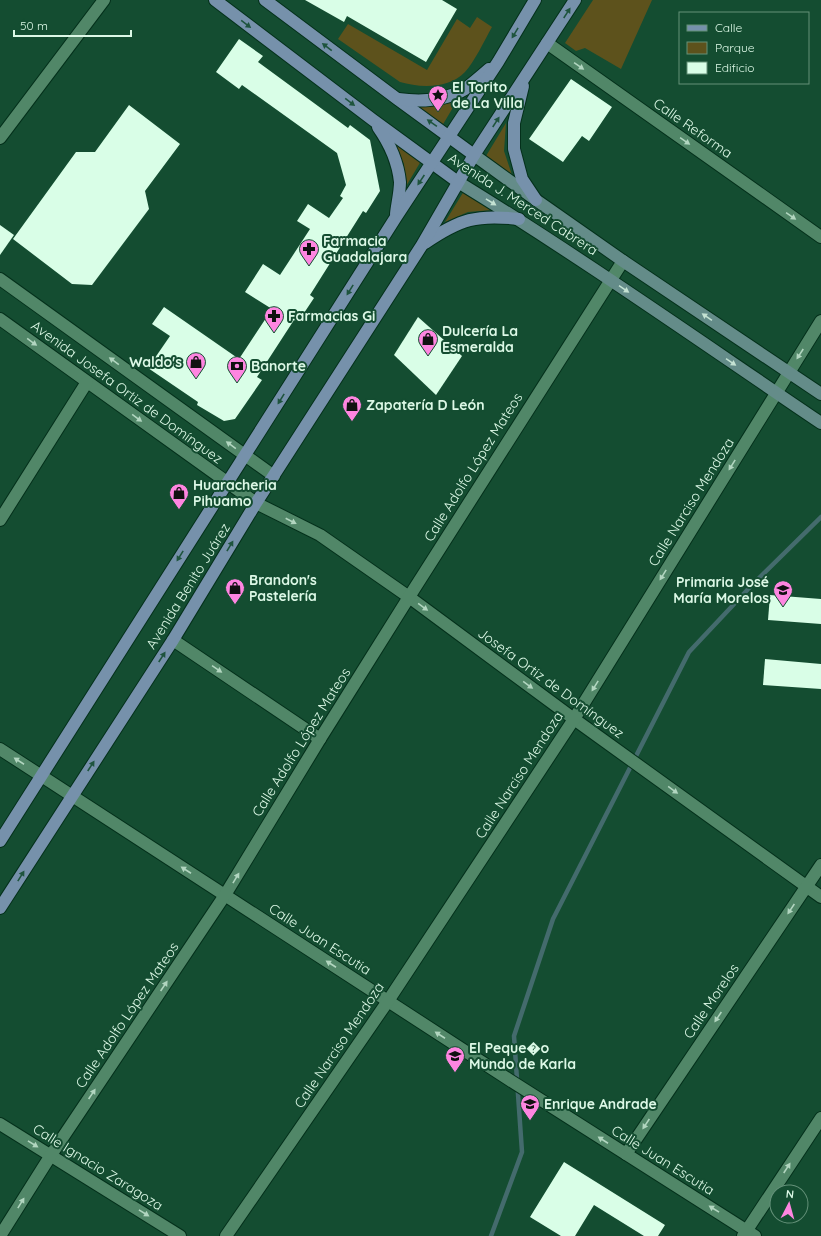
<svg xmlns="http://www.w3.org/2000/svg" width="821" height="1236" font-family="Quicksand,sans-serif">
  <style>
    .green { fill: #5d521c }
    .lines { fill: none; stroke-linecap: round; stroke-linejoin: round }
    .stream { stroke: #446b6d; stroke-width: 4.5 }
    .building { fill: #d9fee7 }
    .minor-casing { stroke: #04301b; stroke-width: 14 }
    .tertiary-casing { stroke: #04301b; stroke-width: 14 }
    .secondary-casing { stroke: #04301b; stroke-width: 14 }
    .primary-casing { stroke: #04301b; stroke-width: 14 }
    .minor { stroke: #518768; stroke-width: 12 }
    .tertiary { stroke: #518768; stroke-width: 12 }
    .secondary { stroke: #648c89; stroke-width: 12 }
    .primary { stroke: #7691ab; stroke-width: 12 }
    .oneway { fill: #1e543d }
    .oneway2 { fill: #b2d6c0 }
    .oneway3 { fill: #c4e2d3 }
    .labels { text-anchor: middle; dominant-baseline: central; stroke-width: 4; stroke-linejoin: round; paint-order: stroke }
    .poi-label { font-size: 14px; font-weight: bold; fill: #dcf8e6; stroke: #144d31; text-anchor: start }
    .street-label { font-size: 14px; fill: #dcf8e6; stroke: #144d31 }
  </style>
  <rect width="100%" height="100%" fill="#144d31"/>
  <g class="green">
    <polygon points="593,0 652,0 621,69 585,48 576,51 565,43"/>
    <path d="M477 17 492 27C484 41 475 61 465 72 449 89 420 88 400 82L338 39 348 24 427 70 457 19 470 28Z"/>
    <polygon points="458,99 442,126 415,106 437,105"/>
    <polygon points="506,123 504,151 512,175 486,156"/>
    <polygon points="392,141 421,161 402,193 404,164"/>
    <polygon points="464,191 493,210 468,212 445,222"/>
  </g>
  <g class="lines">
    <polyline class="stream" points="491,1236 522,1152 514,1036 553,919 689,652 751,586 821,517"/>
  </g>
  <g class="building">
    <polygon points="305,0 442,0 457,9 426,62 347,16 344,22"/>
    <polygon points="239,39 263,56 258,62 348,128 350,125 370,140 380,191 366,213 363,211 310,295 314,298 298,322 294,320 257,377 262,380 235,419 224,421 197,405 198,402 148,368 170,336 152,324 164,307 239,359 272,309 245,292 263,264 280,275 310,229 297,221 308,204 329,218 343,198 340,196 346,185 337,153 242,85 239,89 216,72"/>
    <polygon points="571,79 612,107 589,141 582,136 563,162 529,139"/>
    <polygon points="129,105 180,144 145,191 149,209 92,285 72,284 13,239 76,152 95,152"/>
    <polygon points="0,225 14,235 0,255"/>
    <polygon points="418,317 462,356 436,395 394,355"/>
    <polygon points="770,595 821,599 821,624 768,620"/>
    <polygon points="765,659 821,664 821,689 763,685"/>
    <polygon points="564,1162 665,1225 658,1236 644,1236 594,1205 575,1236 561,1236 530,1217"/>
  </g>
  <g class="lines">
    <defs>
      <g id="minor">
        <polyline points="547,43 821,237"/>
        <polyline points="0,138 104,0"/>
        <polyline points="0,279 274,476"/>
        <polyline points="0,319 256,503 320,535 409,597 574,719 821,897"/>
        <polyline points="0,520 87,382"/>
        <polyline points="173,640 320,739"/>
        <polyline points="0,749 508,1079 755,1236"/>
        <polyline points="0,1124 180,1236"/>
        <polyline points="626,1154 821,865"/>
        <polyline points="0,1236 51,1155 225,895 320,739 409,597 623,261"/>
        <polyline points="226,1236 388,1001 574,719 821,321"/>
      </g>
      <polyline id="tertiary" points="743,1236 821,1118"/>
      <g id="secondary">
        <polyline points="474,155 536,200 623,261 821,394"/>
        <path d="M458 182C582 258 701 342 821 423"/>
      </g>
      <g id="primary">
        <polyline points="215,0 373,120 458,182"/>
        <polyline points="265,0 396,98 474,155"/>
        <polyline points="523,86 514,123 514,149 522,179 536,200"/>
        <path d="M398 99C420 102 445 101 465 89 473 83 481 76 489 69"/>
        <path d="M378 127C390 144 398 162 400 182 400 192 397 204 396 214"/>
        <path d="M425 243C460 219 477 214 519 219"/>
        <polyline points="0,841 396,217 498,62 535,0"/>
        <polyline points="0,908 173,640 256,503 422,245 474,155 575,0"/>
      </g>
    </defs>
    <use href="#minor" class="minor-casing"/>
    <use href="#tertiary" class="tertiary-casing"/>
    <use href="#secondary" class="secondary-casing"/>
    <use href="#primary" class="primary-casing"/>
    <use href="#minor" class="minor"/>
    <use href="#tertiary" class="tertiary"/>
    <use href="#secondary" class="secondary"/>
    <use href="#primary" class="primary"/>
  </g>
  <defs><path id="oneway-solid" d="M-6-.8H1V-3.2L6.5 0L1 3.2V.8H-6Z"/></defs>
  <g class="oneway">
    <use href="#oneway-solid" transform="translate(567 13) rotate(-57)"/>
    <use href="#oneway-solid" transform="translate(246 24) rotate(37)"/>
    <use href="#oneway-solid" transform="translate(515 33) rotate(121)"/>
    <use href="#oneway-solid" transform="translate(327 47) rotate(-143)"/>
    <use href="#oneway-solid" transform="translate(350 102) rotate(37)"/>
    <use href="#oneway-solid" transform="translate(496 122) rotate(-57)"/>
    <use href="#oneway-solid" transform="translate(432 123) rotate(-145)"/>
    <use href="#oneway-solid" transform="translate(421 180) rotate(124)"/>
    <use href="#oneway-solid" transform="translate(350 290) rotate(122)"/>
    <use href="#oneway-solid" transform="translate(281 399) rotate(122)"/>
    <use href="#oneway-solid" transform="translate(230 546) rotate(-59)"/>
    <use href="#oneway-solid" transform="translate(180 556) rotate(122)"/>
    <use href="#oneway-solid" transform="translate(162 657) rotate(-57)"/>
    <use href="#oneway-solid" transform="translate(91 766) rotate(-57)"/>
    <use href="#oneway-solid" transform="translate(21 876) rotate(-58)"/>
  </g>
  <g class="oneway2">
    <use href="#oneway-solid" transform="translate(579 66) rotate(35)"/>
    <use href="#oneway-solid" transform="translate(685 141) rotate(35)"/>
    <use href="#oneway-solid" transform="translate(791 216) rotate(35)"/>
    <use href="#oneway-solid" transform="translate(32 342) rotate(36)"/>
    <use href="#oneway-solid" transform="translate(800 354) rotate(123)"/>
    <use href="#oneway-solid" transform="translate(114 361) rotate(-144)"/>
    <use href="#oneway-solid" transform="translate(137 418) rotate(36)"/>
    <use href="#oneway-solid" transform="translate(231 445) rotate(-144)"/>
    <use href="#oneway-solid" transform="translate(732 465) rotate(122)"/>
    <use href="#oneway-solid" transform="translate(291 521) rotate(27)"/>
    <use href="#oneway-solid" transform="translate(663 575) rotate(122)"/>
    <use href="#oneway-solid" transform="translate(423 607) rotate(36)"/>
    <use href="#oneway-solid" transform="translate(217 669) rotate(34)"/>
    <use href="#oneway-solid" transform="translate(528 685) rotate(36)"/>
    <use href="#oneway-solid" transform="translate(595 686) rotate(122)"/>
    <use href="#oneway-solid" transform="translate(19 761) rotate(-147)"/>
    <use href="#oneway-solid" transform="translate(673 790) rotate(36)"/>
    <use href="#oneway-solid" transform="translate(186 870) rotate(-147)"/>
    <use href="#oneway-solid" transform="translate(236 878) rotate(-59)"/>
    <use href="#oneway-solid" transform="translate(791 909) rotate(124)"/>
    <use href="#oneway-solid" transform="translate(331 964) rotate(-147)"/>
    <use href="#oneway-solid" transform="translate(164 986) rotate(-56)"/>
    <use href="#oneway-solid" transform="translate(718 1017) rotate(124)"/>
    <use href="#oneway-solid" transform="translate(440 1035) rotate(-147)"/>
    <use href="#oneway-solid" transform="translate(92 1094) rotate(-56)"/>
    <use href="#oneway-solid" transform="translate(646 1124) rotate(124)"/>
    <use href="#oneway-solid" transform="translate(603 1140) rotate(-147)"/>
    <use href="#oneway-solid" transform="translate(33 1144) rotate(32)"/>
    <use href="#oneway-solid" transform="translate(787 1168) rotate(-57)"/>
    <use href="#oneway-solid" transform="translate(21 1203) rotate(-58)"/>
    <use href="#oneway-solid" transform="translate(714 1209) rotate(-148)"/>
    <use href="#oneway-solid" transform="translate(144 1213) rotate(32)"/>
  </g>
  <g class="oneway3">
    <use href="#oneway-solid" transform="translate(491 202) rotate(32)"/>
    <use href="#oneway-solid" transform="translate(624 289) rotate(34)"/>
    <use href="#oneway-solid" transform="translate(707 317) rotate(-146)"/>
    <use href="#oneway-solid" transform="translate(731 362) rotate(34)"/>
  </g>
  <defs>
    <symbol id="sight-pin" viewBox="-11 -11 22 30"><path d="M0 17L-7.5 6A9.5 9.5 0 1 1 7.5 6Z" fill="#fe85e0" stroke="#144d31"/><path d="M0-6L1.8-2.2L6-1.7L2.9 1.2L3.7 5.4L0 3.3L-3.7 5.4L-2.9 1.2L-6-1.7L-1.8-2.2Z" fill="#111"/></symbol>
    <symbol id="pharmacy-pin" viewBox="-11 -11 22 30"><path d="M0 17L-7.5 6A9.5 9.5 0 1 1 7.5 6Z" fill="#fe85e0" stroke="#144d31"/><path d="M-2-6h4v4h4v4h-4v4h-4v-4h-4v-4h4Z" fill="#111"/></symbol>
    <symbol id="shop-pin" viewBox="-11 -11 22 30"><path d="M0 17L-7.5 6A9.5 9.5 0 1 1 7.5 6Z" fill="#fe85e0" stroke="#144d31"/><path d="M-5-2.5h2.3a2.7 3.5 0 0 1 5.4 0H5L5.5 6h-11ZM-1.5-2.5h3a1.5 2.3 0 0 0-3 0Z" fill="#111"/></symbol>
    <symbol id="bank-pin" viewBox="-11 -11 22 30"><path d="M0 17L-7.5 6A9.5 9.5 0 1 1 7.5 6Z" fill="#fe85e0" stroke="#144d31"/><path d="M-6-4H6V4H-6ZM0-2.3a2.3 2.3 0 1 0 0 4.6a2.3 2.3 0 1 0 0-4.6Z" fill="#111"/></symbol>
    <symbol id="school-pin" viewBox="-11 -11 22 30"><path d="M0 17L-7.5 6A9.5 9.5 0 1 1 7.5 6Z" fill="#fe85e0" stroke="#144d31"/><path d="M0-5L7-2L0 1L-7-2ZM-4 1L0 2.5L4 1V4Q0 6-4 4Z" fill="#111"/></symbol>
  </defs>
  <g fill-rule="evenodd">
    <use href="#sight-pin" x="427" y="84" width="22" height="30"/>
    <use href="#pharmacy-pin" x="298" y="238" width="22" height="30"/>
    <use href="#pharmacy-pin" x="263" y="305" width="22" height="30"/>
    <use href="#shop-pin" x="417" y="328" width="22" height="30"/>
    <use href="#shop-pin" x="185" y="351" width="22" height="30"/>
    <use href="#bank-pin" x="226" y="355" width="22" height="30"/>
    <use href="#shop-pin" x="341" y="394" width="22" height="30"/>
    <use href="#shop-pin" x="168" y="482" width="22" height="30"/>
    <use href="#shop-pin" x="224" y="577" width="22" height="30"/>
    <use href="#school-pin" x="772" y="579" width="22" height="30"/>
    <use href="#school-pin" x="444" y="1045" width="22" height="30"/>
    <use href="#school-pin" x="519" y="1093" width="22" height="30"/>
  </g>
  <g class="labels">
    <g class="poi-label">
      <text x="452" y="87">El Torito<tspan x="452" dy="16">de La Villa</tspan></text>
      <text x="323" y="241">Farmacia<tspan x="323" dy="16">Guadalajara</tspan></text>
      <text x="288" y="316">Farmacias Gi</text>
      <text x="442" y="331">Dulcería La<tspan x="442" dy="16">Esmeralda</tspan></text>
      <text x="182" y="362" text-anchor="end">Waldo's</text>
      <text x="251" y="366">Banorte</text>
      <text x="366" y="405">Zapatería D León</text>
      <text x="193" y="485">Huaracheria<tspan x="193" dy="16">Pihuamo</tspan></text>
      <text x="249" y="580">Brandon's<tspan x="249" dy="16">Pastelería</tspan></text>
      <text x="769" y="582" text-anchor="end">Primaria José<tspan x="769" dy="16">María Morelos</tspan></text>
      <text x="469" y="1048">El Peque�o<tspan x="469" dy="16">Mundo de Karla</tspan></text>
      <text x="544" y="1104">Enrique Andrade</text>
    </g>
    <g class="street-label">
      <text transform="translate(693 128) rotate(35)">Calle Reforma</text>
      <text transform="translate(523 204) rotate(33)">Avenida J. Merced Cabrera</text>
      <text transform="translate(127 392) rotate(36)">Avenida Josefa Ortiz de Domínguez</text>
      <text transform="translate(473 467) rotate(-58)">Calle Adolfo López Mateos</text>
      <text transform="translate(691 502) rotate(-58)">Calle Narciso Mendoza</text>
      <text transform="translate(188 586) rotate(-58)">Avenida Benito Juárez</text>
      <text transform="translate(551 683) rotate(36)">Josefa Ortiz de Domínguez</text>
      <text transform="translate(301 742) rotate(-58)">Calle Adolfo López Mateos</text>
      <text transform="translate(519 775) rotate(-57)">Calle Narciso Mendoza</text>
      <text transform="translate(320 939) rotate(33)">Calle Juan Escutia</text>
      <text transform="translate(711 1001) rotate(-56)">Calle Morelos</text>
      <text transform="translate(127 1015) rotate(-56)">Calle Adolfo López Mateos</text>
      <text transform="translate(339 1045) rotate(-56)">Calle Narciso Mendoza</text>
      <text transform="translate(663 1160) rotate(32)">Calle Juan Escutia</text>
      <text transform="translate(98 1167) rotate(32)">Calle Ignacio Zaragoza</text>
    </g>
  </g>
  <rect x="679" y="12" width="130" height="72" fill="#144d31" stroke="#649179"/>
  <rect x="687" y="25" width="20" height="6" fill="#7691ab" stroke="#649179"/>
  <text x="715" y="32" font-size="12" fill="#dcf8e6">Calle</text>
  <rect x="687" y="42" width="20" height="12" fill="#5d521c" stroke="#649179"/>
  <text x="715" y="52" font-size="12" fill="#dcf8e6">Parque</text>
  <rect x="687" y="62" width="20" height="12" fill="#d9fee7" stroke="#649179"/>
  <text x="715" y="72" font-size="12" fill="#dcf8e6">Edificio</text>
  <g transform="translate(789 1204) rotate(6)"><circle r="19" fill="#144d31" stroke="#649179"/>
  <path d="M0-3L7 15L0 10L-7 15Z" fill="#fe85e0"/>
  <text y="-6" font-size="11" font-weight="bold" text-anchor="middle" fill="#dcf8e6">N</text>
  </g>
  <path d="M14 30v6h117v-6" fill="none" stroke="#dcf8e6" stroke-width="2"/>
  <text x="20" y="30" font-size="12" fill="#dcf8e6" stroke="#144d31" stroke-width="3" paint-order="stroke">50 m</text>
</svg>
